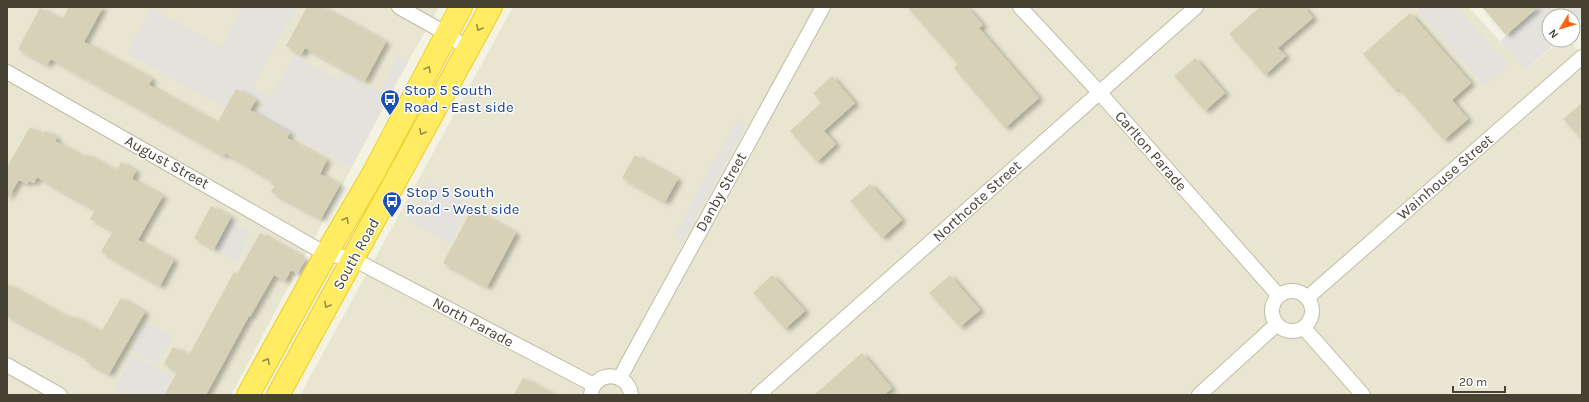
<svg xmlns="http://www.w3.org/2000/svg" width="1589" height="402" font-family="Karla,sans-serif">
  <style>
    .residential { fill: #e8e6d0 }
    .parking { fill: #e3e2dc }
    .building { fill: #d6d1b7; filter: url(#shadow) }
    .lines { fill: none; stroke-linecap: round; stroke-linejoin: round }
    .street-casing { stroke: #c0bca5; stroke-width: 16 }
    .highway-casing { stroke: #eece23; stroke-width: 24 }
    .street { stroke: #fff; stroke-width: 14 }
    .highway { stroke: #ffec62; stroke-width: 22 }
    .oneway { stroke: #998e48 }
    .labels { text-anchor: middle; dominant-baseline: central; stroke-width: 3; stroke-linejoin: round; paint-order: stroke }
    .transit-label { font-size: 15px; fill: #164399; stroke: #fff; text-anchor: start }
    .street-label { font-size: 15px; fill: #464233; stroke: #fff }
  </style>
  <defs>
    <filter id="shadow"><feDropShadow dx="4.5" dy="2.5" stdDeviation="2" flood-color="#0004"/></filter>
  </defs>
  <rect width="100%" height="100%" fill="#f4f2e3"/>
  <g class="residential">
    <polygon points="7,7 439,7 409,60 231,395 7,395"/>
    <polygon points="513,7 1469,7 1526,70 1561,40 1569,40 1582,55 1582,395 300,395"/>
  </g>
  <g class="parking">
    <polygon points="243,7 297,7 253,86 271,96 294,55 339,81 345,73 379,92 399,55 409,60 350,167 257,115 264,103 237,88 225,108 127,53 152,8 221,47"/>
    <polygon points="1421,7 1457,7 1508,65 1484,86 1418,10"/>
    <polygon points="1538,7 1582,7 1582,19 1573,27 1573,16 1549,16 1549,40 1559,40 1526,70 1500,41"/>
    <polygon points="739,116 745,128 681,245 677,230"/>
    <polygon points="428,183 470,205 450,243 408,220"/>
    <polygon points="229,221 251,233 236,262 214,249"/>
    <polygon points="145,322 173,336 157,364 130,349"/>
    <polygon points="131,355 173,377 164,395 120,395 113,391"/>
  </g>
  <g class="building">
    <polygon points="69,7 103,7 84,42 152,79 149,85 217,123 236,89 256,100 250,110 290,133 287,138 327,160 320,174 340,185 321,219 271,192 274,186 271,184 273,181 225,153 224,156 148,113 51,59 47,65 18,49 40,8 62,20"/>
    <polygon points="307,7 322,7 386,42 365,81 305,48 301,55 286,46"/>
    <polygon points="907,7 967,7 983,25 979,28 1039,98 1005,128 954,68 958,64"/>
    <polygon points="1260,7 1304,7 1313,18 1278,48 1286,56 1265,75 1229,34"/>
    <polygon points="1482,7 1538,7 1506,35"/>
    <polygon points="1410,13 1471,83 1452,100 1468,119 1444,140 1398,88 1395,90 1363,54"/>
    <polygon points="1195,58 1225,93 1205,111 1174,76"/>
    <polygon points="832,76 855,103 824,131 836,144 817,162 790,131 821,103 813,93"/>
    <polygon points="1582,103 1582,140 1563,119"/>
    <polygon points="30,127 42,135 45,131 57,137 55,141 83,157 85,154 117,171 121,162 136,171 132,179 163,196 138,240 174,260 160,286 101,252 113,231 90,219 95,210 37,177 34,183 29,181 27,184 19,180 7,199 7,167"/>
    <polygon points="635,155 678,179 665,202 622,178"/>
    <polygon points="870,184 902,220 882,238 850,201"/>
    <polygon points="211,206 231,217 214,249 194,238"/>
    <polygon points="472,209 516,233 487,287 443,263"/>
    <polygon points="260,233 306,259 297,274 291,270 285,281 274,275 250,317 249,316 206,395 164,395 177,372 164,364 173,347 189,355 234,272 237,274"/>
    <polygon points="772,275 805,311 785,329 753,293"/>
    <polygon points="950,275 980,310 960,327 929,293"/>
    <polygon points="7,284 70,319 72,316 101,332 121,298 145,312 109,374 85,361 87,358 7,316"/>
    <polygon points="862,353 892,388 884,395 814,395"/>
    <polygon points="523,378 554,395 514,395"/>
  </g>
  <g class="lines">
    <defs>
      <g id="street">
        <polyline points="399,7 447,34 468,49"/>
        <polyline points="1020,7 1099,92 1279,296"/>
        <polyline points="7,72 326,254 353,259 594,385"/>
        <circle cx="1292" cy="311" r="20"/>
        <polyline points="1307,298 1582,57"/>
        <polyline points="1304,328 1363,395"/>
        <polyline points="7,365 60,395"/>
        <polyline points="620,378 630,359 823,7"/>
        <path d="M591 395C593 370 628 370 631 395"/>
        <polyline points="758,395 1196,7"/>
        <polyline points="1199,395 1277,324"/>
      </g>
      <g id="highway">
        <polyline points="248,395 326,254 373,174 461,7"/>
        <polyline points="278,395 491,7"/>
      </g>
    </defs>
    <use href="#street" class="street-casing"/>
    <use href="#highway" class="highway-casing"/>
    <use href="#street" class="street"/>
    <use href="#highway" class="highway"/>
  </g>
  <defs><path id="oneway-chevron" d="M-2-3.5L2.5 0L-2 3.5" fill="none" stroke-width="1.6" stroke-linecap="round" stroke-linejoin="round"/></defs>
  <g class="oneway">
    <use href="#oneway-chevron" transform="translate(479 28) rotate(119)"/>
    <use href="#oneway-chevron" transform="translate(428 69) rotate(-62)"/>
    <use href="#oneway-chevron" transform="translate(422 132) rotate(119)"/>
    <use href="#oneway-chevron" transform="translate(346 220) rotate(-60)"/>
    <use href="#oneway-chevron" transform="translate(327 305) rotate(119)"/>
    <use href="#oneway-chevron" transform="translate(267 361) rotate(-61)"/>
  </g>
  <defs>
    <symbol id="bus-pin" viewBox="-11 -11 22 30"><path d="M0 17L-7.5 6A9.5 9.5 0 1 1 7.5 6Z" fill="#1a4fb4" stroke="#fff"/><path d="M-5-6H5V4H4V6H2V4H-2V6H-4V4H-5ZM-3.5-4V0h7V-4ZM-3.5 1.2v1.5H-2V1.2ZM2 1.2v1.5H3.5V1.2Z" fill="#fff"/></symbol>
  </defs>
  <g fill-rule="evenodd">
    <use href="#bus-pin" x="379" y="88" width="22" height="30"/>
    <use href="#bus-pin" x="381" y="190" width="22" height="30"/>
  </g>
  <g class="labels">
    <g class="transit-label">
      <text x="404" y="90">Stop 5 South<tspan x="404" dy="17">Road - East side</tspan></text>
      <text x="406" y="192">Stop 5 South<tspan x="406" dy="17">Road - West side</tspan></text>
    </g>
    <g class="street-label">
      <text transform="translate(1151 151) rotate(49)">Carlton Parade</text>
      <text transform="translate(167 162) rotate(29)">August Street</text>
      <text transform="translate(1445 177) rotate(-41)">Wainhouse Street</text>
      <text transform="translate(721 192) rotate(-61)">Danby Street</text>
      <text transform="translate(977 201) rotate(-42)">Northcote Street</text>
      <text transform="translate(356 254) rotate(-61)">South Road</text>
      <text transform="translate(473 322) rotate(28)">North Parade</text>
    </g>
  </g>
  <rect width="1589" height="402" fill="none" stroke="#464233" stroke-width="16"/>
  <g transform="translate(1561 28) rotate(232)"><circle r="19" fill="#ffffff" stroke="#b5b3ad"/>
  <path d="M0-3L7 15L0 10L-7 15Z" fill="#ff650e"/>
  <text y="-6" font-size="11" font-weight="bold" text-anchor="middle" fill="#464233">N</text>
  </g>
  <path d="M1453 386v6h52v-6" fill="none" stroke="#464233" stroke-width="2"/>
  <text x="1459" y="386" font-size="12" fill="#464233" stroke="#ffffff" stroke-width="3" paint-order="stroke">20 m</text>
</svg>
